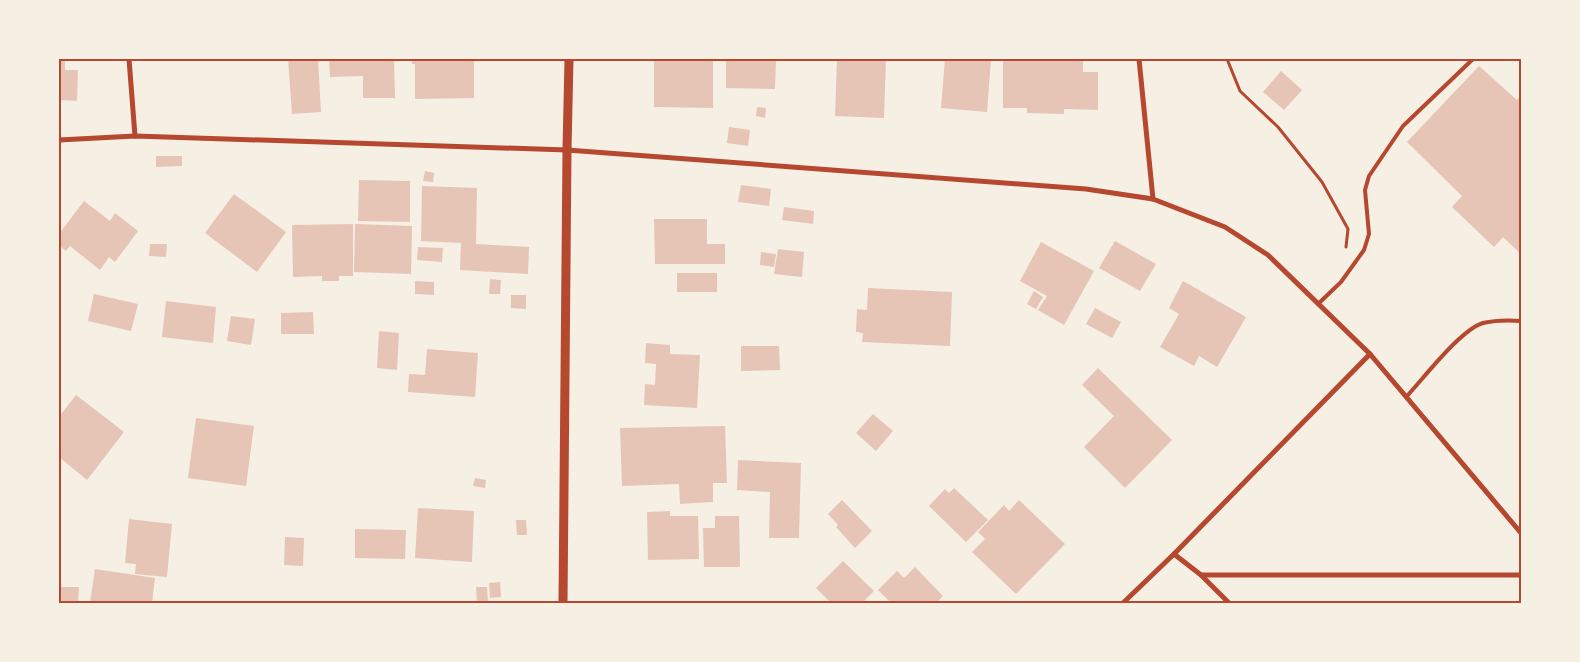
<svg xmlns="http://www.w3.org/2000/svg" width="1580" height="662" font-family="Manrope,sans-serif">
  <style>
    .building { fill: #e6c5b7 }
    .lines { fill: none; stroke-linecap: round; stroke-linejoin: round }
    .path { stroke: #b5482f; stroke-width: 3 }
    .service { stroke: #b5482f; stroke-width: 4 }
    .minor { stroke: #b5482f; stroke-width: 5 }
    .tertiary { stroke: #b5482f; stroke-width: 9 }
    .neatline { fill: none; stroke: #b5482f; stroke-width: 2 }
  </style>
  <rect width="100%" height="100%" fill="#f6efe4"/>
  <g class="building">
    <polygon points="59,59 65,59 65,70 78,70 77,101 59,100"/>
    <polygon points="288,59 318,59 321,112 292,114"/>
    <polygon points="329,59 394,59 395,98 363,98 363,76 330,77"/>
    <polygon points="412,59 474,59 474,98 415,99 415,64 412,64"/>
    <polygon points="654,59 713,59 713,108 654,107"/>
    <polygon points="726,59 776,59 775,89 726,88"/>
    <polygon points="837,59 886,59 884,118 835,116"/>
    <polygon points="945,59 991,59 987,112 941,108"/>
    <polygon points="1023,59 1083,59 1083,72 1098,72 1098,110 1064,109 1064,114 1027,113 1027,108 1003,108 1003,60 1023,61"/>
    <polygon points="1479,66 1517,100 1521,95 1521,254 1503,237 1494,247 1452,207 1462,196 1407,142"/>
    <polygon points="1281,71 1302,90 1284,110 1263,92"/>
    <polygon points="757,107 766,108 765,118 756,116"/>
    <polygon points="729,127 750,130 748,146 727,143"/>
    <polygon points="156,156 182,156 182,166 156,167"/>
    <polygon points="425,171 434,173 433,182 423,181"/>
    <polygon points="359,180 410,181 410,222 358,221"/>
    <polygon points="741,185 771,189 769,206 738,202"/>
    <polygon points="422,186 477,188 476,244 529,247 528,274 460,270 461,243 421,241"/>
    <polygon points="234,194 286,232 257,272 205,233"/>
    <polygon points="84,201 110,221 115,213 138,231 115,262 109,257 100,270 70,246 66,251 59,245 59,234"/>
    <polygon points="784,207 814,211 813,224 782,220"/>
    <polygon points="654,219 707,219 707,244 725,244 725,264 655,264"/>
    <polygon points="353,224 353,276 339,276 339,281 322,281 322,276 293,277 292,225"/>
    <polygon points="355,224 412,226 411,274 354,272"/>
    <polygon points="1115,241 1156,264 1140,291 1099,268"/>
    <polygon points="1041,242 1094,271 1064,325 1038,310 1047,296 1020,281"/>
    <polygon points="150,244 167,244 166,257 149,256"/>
    <polygon points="418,247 443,248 442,262 417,260"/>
    <polygon points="778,249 804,252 802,277 774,274"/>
    <polygon points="761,252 776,254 774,267 760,265"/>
    <rect x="677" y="273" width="40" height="19"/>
    <polygon points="490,279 501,280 500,294 489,294"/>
    <polygon points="415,281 434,282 434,295 415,294"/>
    <polygon points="1183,281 1246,317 1217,367 1199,356 1194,366 1160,347 1179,314 1169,308"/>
    <polygon points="868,288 952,292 950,346 862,342 863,333 856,332 857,309 867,310"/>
    <polygon points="1034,291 1043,297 1036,309 1027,304"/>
    <polygon points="94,294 138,304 131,331 88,321"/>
    <polygon points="511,295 526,295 526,309 511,308"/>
    <polygon points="166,301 216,307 213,343 162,337"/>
    <polygon points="1095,308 1121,322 1112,338 1086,324"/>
    <polygon points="313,312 314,334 281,334 281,313"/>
    <polygon points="231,316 255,319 251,345 227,341"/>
    <polygon points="379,331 399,333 397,370 377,368"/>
    <polygon points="646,343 670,345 670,354 700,355 697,408 644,405 645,384 655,385 656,364 645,363"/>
    <polygon points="741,346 779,346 780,370 741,371"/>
    <polygon points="427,349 478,353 475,397 408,392 409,374 425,375"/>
    <polygon points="1098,368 1172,440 1125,488 1084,447 1114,416 1082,385"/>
    <polygon points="76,395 124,432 87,480 59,457 59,417"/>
    <polygon points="873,414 893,431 876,451 856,433"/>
    <polygon points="196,418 254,426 246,486 188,478"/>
    <polygon points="725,426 727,483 713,483 713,502 680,504 679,484 622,486 620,428"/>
    <polygon points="738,460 801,463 799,538 769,538 770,492 737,490"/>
    <polygon points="475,478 486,480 485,488 473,486"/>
    <polygon points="954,488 988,520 966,542 929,506 945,489 949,493"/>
    <polygon points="842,500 872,531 855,548 836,527 838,525 828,514"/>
    <polygon points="1019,500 1065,544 1016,594 972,552 985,539 978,532 1004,505 1009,511"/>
    <polygon points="418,508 474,511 472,562 415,558"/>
    <polygon points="670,511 670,516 698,516 699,559 648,560 647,512"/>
    <polygon points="715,516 739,516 740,567 704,567 703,528 715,528"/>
    <polygon points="129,519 172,524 167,577 135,574 136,564 125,563"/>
    <polygon points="516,520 526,520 527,535 517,535"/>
    <polygon points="355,529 406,530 405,559 355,558"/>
    <polygon points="285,537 304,538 303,566 284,565"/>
    <polygon points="843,561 874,591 862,603 831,603 816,588"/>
    <polygon points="915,567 943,596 936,603 887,603 889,601 878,590 897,571 904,578"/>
    <polygon points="95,569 155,578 152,603 90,603"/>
    <polygon points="500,582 501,597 490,598 489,583"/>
    <polygon points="59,587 79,587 78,603 59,603"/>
    <polygon points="476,587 487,587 488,602 477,602"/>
  </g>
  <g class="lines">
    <polyline class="path" points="1227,59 1240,91 1278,127 1322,182 1348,229 1346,247"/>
    <g class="service">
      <polyline points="1318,304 1341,282 1364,250 1369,234 1365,190 1369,176 1403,126 1473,59"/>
      <path d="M1406 397C1424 378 1460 330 1483 323 1496 320 1508 320 1521 321"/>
    </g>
    <g class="minor">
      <polyline points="129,59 135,136"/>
      <polyline points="1139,59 1153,199"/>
      <polyline points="59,140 135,136 567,150 1086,189 1153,199 1225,227 1268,255 1370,354 1521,533"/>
      <polyline points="1174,554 1201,575 1521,575"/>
      <polyline points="1201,575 1229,603"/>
      <polyline points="1123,603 1174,554 1370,354"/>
    </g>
    <polyline class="tertiary" points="563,603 567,150 569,59"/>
  </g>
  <rect width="1580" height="662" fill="none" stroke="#f6efe4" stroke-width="120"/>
  <rect x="60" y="60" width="1460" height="542" class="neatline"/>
</svg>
